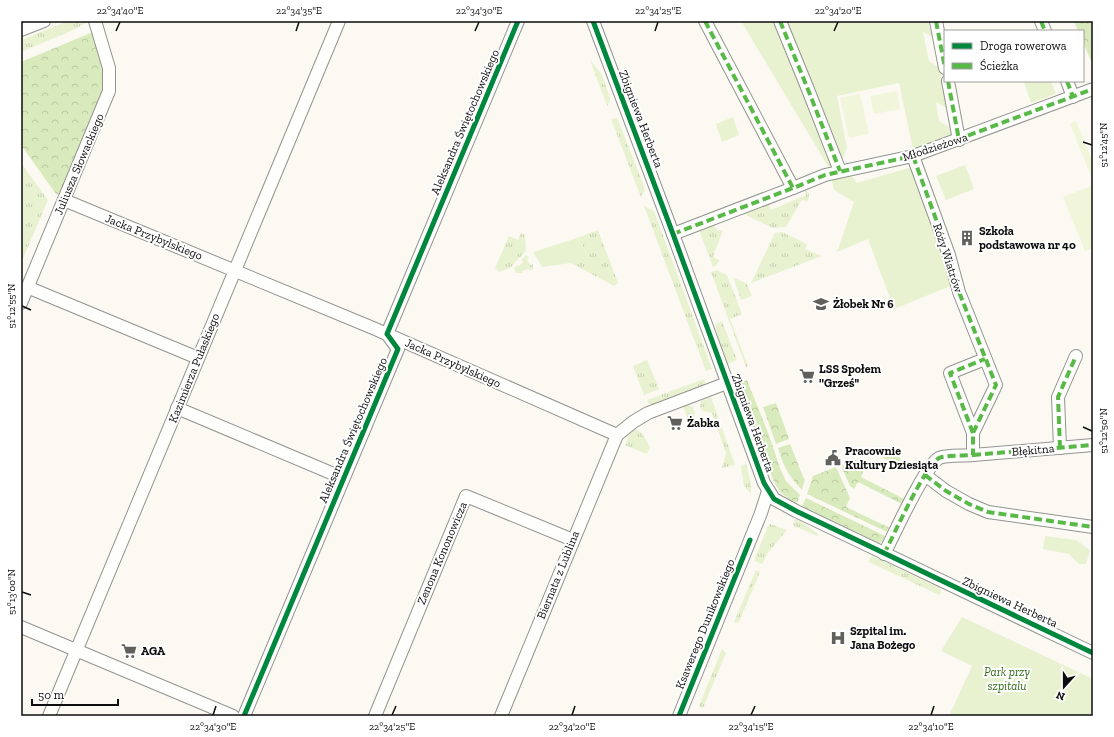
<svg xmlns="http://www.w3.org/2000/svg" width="1114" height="737" font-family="'Zilla Slab',serif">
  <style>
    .grass { fill: url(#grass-tufts) }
    .forest { fill: url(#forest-crowns) }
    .park { fill: #e8f2d0 }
    .pitch { fill: #f1f6da }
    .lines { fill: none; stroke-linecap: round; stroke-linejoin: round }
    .minor-casing { stroke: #949390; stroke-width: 14 }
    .minor { stroke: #fefefd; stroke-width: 12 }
    .quiet { stroke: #58b947; stroke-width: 4; stroke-dasharray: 8 4; stroke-linecap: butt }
    .cycleway-casing { stroke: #fff; stroke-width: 8 }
    .cycleway { stroke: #00873e; stroke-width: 5 }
    .ticks { fill: none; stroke: #0d0d0d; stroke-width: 1.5 }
    .labels { text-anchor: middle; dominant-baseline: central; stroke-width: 4; stroke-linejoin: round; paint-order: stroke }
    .street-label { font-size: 12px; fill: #0d0d0d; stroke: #fff }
    .poi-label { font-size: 12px; font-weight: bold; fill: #0d0d0d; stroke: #fff; text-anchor: start }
    .park-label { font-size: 12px; font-style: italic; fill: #326b18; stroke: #fff }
    .neatline { fill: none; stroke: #0d0d0d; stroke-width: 1.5 }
    .ticks-label { font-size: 10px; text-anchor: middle; fill: #0d0d0d }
  </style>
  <defs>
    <pattern id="grass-tufts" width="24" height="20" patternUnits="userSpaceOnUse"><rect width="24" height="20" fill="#e8f2d0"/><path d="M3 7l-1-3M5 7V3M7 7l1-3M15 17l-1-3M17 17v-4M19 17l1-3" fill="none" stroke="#c6ceb1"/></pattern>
    <pattern id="forest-crowns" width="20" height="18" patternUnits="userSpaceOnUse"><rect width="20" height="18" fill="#d9ebbd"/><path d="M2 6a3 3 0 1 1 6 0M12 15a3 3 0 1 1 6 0" fill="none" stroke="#b9c8a1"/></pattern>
  </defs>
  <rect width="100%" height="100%" fill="#fbf9f2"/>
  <g class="grass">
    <polygon points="68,21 88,22 71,31 21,52 21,40"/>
    <polygon points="590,60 602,75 610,98 610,101 607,106"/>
    <polygon points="615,118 618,120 645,189 641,197 611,119"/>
    <polygon points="21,163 48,200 21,263"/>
    <path d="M803 187C809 191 811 196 807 202L804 200 801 201 786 227 773 228 744 214V211L767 201 771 210 806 195Z"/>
    <polygon points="644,206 654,211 712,369 706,371"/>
    <polygon points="712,222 718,231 723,230 713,257 719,260 717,265 713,267 698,227"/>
    <polygon points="598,230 618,283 614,286 571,263 587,257 581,241 577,238"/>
    <polygon points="782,232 807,244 805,249 822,256 751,283 775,233"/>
    <polygon points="521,233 525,235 526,251 510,268 499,272 495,268 509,236 518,240"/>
    <polygon points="526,255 528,256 529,258 527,259 530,265 533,264 533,269 530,271 529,269 522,271 523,273 516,273 514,268 517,265 519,266 523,262 521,260"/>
    <polygon points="717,270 727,275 742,314 730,319 748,366 746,367 711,272"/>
    <polygon points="733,277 747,284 752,296 741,300"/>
    <polygon points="722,321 737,360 728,364 718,337 715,324"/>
    <polygon points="647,360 659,389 644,395 633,366"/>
    <polygon points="704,379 706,385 656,404 649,404 647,400"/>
    <polygon points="711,397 735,465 722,468 726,453 712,413 703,411 700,408 701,401"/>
    <polygon points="688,405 693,407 695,414 693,419 689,421 683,406"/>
    <path d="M632 429C643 430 645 439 650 447L647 454 625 445Z"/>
    <polygon points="746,464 751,484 751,494 744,486 741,466"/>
    <polygon points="796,518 818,534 817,536 794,526 793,524"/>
    <polygon points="770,524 787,530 768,553 762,564 755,561 755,557 767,529 767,527"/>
    <polygon points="872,556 940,588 941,592 939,595 869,562 869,560"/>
    <polygon points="756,570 760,572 739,622 737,623 734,622"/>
    <polygon points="722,649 726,653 703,708 699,706"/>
  </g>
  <g class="forest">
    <polygon points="1074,21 1093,21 1093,66 1083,42 1083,31 1078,31"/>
    <polygon points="93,32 103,71 103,91 62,195 56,194 21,145 21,62"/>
    <path d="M747 380 769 435 781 471 786 481 800 495 797 503C786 498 779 492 774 482L739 388 741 383Z"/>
    <polygon points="776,403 789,439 776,444 763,407"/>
    <path d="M790 444 804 479H805L802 490C788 475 784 467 778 448Z"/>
    <path d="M886 448C898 448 900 458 903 467L872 453Z"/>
    <polygon points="856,460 863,472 861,477 904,499 902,504 858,482 854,489 850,486 841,466"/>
    <polygon points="836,467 850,498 846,507 890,528 887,532 807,494 813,476"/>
    <polygon points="806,498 885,536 883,541 879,543 802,506"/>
  </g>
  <g class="park">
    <polygon points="741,21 931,21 934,38 923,32 929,61 940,68 947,108 936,102 939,121 951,128 953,138 913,149 899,83 837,96 847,148 841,162 857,183 912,167 953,285 894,309 868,239 837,252 854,202 834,190 829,168"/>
    <polygon points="1026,81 1051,81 1056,94 1031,103 1024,82"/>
    <polygon points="733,117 739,135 722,142 716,124"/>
    <polygon points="965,165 974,189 946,200 936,176"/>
    <polygon points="577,238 581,241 587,257 571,263 542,267 533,252"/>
    <polygon points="1045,536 1076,540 1090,550 1086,564 1079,564 1069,554 1043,549"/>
    <polygon points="962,617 1093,679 1093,716 949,716 972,666 941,651"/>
  </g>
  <g class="pitch">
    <polygon points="897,91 900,109 874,114 870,96"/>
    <polygon points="860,94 869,134 849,138 840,98"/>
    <polygon points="1076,121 1093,163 1093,181 1070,124"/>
    <polygon points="1093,185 1093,248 1085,251 1063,197"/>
  </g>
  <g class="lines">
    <defs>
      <g id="minor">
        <polyline points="593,21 673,234 764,483 774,499 796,511 1093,653"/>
        <polyline points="705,21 793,188 825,175 913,156 1093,89"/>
        <polyline points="780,21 807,87 840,171"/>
        <polyline points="936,21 945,68"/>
        <polyline points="1041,21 1045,31"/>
        <polyline points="21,30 44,21"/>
        <polyline points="948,81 959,140"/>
        <polyline points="1067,81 1073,97"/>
        <polyline points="64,200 373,328 617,435"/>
        <polyline points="673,234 793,188"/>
        <polyline points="27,287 198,358"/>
        <polyline points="21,303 109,91 109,68 95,21"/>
        <polyline points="177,408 343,478"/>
        <polyline points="973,433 950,373 985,359"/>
        <polyline points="1060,448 1058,397 1076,356"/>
        <polyline points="973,455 1093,445"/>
        <polyline points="925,475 946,491 969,504 988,512 1093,527"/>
        <path d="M884 554C894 535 924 467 939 458 946 455 964 456 973 455V433L996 385 959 292 949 255 913 156"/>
        <polyline points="21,627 233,716"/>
        <polyline points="49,716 339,21"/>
        <polyline points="244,716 398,349 387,334 518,21"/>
        <polyline points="375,716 466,496 573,540"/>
        <polyline points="501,716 617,435 633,422 648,413 727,383"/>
        <polyline points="679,716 761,513 768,491"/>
      </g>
    </defs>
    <use href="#minor" class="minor-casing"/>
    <use href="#minor" class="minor"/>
    <g class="quiet">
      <polyline points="705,21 793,188 825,175 913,156 1093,89"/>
      <polyline points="780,21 807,87 840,171"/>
      <polyline points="936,21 945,68"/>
      <polyline points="1041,21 1045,31"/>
      <polyline points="948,81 959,140"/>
      <polyline points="1067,81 1073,97"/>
      <polyline points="673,234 793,188"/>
      <polyline points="973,433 950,373 985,359"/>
      <polyline points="1060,448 1058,397 1076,356"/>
      <polyline points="973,455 1093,445"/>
      <polyline points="925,475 946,491 969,504 988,512 1093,527"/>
      <path d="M884 554C894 535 924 467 939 458 946 455 964 456 973 455V433L996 385 959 292 949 255 913 156"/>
    </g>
    <defs>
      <g id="cycleway">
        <polyline points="593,21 673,234 764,483 774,499 796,511 1093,653"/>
        <polyline points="244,716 398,349 387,334 518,21"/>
        <polyline points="679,716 750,540"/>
      </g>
    </defs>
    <use href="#cycleway" class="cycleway-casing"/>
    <use href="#cycleway" class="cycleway"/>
  </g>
  <path class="ticks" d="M116 31 120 22M296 31 299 22M475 31 479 22M655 31 658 22M834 31 838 22M1083 142 1092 145M22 306 31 310M1083 427 1092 431M22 592 31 595M213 715 216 706M392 715 396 706M572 715 575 706M751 715 755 706M931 715 934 706"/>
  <defs>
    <symbol id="building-bare" viewBox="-9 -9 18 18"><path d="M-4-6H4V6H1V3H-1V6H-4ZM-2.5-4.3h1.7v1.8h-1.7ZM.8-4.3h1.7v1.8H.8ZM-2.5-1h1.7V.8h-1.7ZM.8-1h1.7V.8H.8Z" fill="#60605d" stroke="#fff" stroke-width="2.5" paint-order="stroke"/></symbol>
    <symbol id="school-bare" viewBox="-9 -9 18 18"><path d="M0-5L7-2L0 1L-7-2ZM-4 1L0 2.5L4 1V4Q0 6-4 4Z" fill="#60605d" stroke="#fff" stroke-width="2.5" paint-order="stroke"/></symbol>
    <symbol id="supermarket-bare" viewBox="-9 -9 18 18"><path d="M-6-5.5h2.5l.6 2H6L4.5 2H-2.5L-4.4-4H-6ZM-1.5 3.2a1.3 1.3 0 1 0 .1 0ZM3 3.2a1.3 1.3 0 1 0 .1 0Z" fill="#60605d" stroke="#fff" stroke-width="2.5" paint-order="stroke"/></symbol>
    <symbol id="civic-bare" viewBox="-9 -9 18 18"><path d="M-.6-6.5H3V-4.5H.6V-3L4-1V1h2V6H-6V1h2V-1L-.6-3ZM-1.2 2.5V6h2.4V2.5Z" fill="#60605d" stroke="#fff" stroke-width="2.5" paint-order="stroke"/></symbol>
    <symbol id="hospital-bare" viewBox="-9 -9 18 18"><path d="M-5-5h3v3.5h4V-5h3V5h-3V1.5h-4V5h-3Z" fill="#60605d" stroke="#fff" stroke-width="2.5" paint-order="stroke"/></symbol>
  </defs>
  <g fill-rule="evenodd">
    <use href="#building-bare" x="956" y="227" width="22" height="22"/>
    <use href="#school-bare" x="810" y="293" width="22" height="22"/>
    <use href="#supermarket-bare" x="796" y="365" width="22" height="22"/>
    <use href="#supermarket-bare" x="664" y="412" width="22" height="22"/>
    <use href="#civic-bare" x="822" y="447" width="22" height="22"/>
    <use href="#hospital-bare" x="827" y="627" width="22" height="22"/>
    <use href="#supermarket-bare" x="118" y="640" width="22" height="22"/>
  </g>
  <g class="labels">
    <g class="street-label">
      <text transform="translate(641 119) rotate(69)">Zbigniewa Herberta</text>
      <text transform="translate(465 122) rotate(-67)">Aleksandra Świętochowskiego</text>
      <text transform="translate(935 147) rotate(-18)">Młodzieżowa</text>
      <text transform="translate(79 164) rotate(-67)">Juliusza Słowackiego</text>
      <text transform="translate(154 237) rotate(22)">Jacka Przybylskiego</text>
      <text transform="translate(948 258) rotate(72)">Róży Wiatrów</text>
      <text transform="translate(453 363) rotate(24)">Jacka Przybylskiego</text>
      <text transform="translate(194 368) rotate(-68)">Kazimierza Pułaskiego</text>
      <text transform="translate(753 423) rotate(70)">Zbigniewa Herberta</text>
      <text transform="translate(353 430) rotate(-67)">Aleksandra Świętochowskiego</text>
      <text transform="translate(1033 450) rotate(-5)">Błękitna</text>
      <text transform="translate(442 553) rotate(-67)">Zenona Kononowicza</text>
      <text transform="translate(558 575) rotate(-68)">Biernata z Lublina</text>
      <text transform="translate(1010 602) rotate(25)">Zbigniewa Herberta</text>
      <text transform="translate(705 624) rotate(-68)">Ksawerego Dunikowskiego</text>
    </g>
    <g class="poi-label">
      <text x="979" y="231">Szkoła<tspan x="979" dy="14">podstawowa nr 40</tspan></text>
      <text x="833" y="304">Żłobek Nr 6</text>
      <text x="819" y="369">LSS Społem<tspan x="819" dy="14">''Grześ"</tspan></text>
      <text x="687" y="423">Żabka</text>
      <text x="845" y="451">Pracownie<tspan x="845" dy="14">Kultury Dziesiąta</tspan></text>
      <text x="850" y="631">Szpital im.<tspan x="850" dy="14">Jana Bożego</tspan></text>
      <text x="141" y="651">AGA</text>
    </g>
    <g class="park-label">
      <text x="1007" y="672">Park przy<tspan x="1007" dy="14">szpitalu</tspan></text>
    </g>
  </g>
  <rect width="1114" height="737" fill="none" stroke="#ffffff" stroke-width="44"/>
  <rect x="944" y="30" width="140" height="52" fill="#ffffff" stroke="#9e9e9e"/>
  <rect x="952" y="43" width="20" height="6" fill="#00873e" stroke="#9e9e9e"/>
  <text x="980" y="50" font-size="12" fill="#0d0d0d">Droga rowerowa</text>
  <rect x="952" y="63" width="20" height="6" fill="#58b947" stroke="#9e9e9e"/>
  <text x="980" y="70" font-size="12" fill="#0d0d0d">Ścieżka</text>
  <g transform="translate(1064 687) rotate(201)" stroke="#ffffff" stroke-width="3" paint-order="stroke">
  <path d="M0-3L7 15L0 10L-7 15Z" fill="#0d0d0d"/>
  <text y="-6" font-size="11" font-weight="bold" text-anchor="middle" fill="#0d0d0d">N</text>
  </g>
  <path d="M32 699v6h86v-6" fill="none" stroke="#0d0d0d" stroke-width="2"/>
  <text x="38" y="699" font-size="12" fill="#0d0d0d" stroke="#ffffff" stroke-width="3" paint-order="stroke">50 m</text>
  <rect x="22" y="22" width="1070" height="693" class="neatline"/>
  <g class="ticks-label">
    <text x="120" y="14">22°34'40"E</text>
    <text x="299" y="14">22°34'35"E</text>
    <text x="479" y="14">22°34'30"E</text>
    <text x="658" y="14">22°34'25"E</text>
    <text x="838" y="14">22°34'20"E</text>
    <text transform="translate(1103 145) rotate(-90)" y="4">51°12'45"N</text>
    <text transform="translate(11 306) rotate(-90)" y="4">51°12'55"N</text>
    <text transform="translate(1103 431) rotate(-90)" y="4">51°12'50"N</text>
    <text transform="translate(11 592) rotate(-90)" y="4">51°13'00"N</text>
    <text x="213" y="730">22°34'30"E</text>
    <text x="392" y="730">22°34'25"E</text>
    <text x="572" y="730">22°34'20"E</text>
    <text x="751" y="730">22°34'15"E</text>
    <text x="931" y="730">22°34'10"E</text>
  </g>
</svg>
